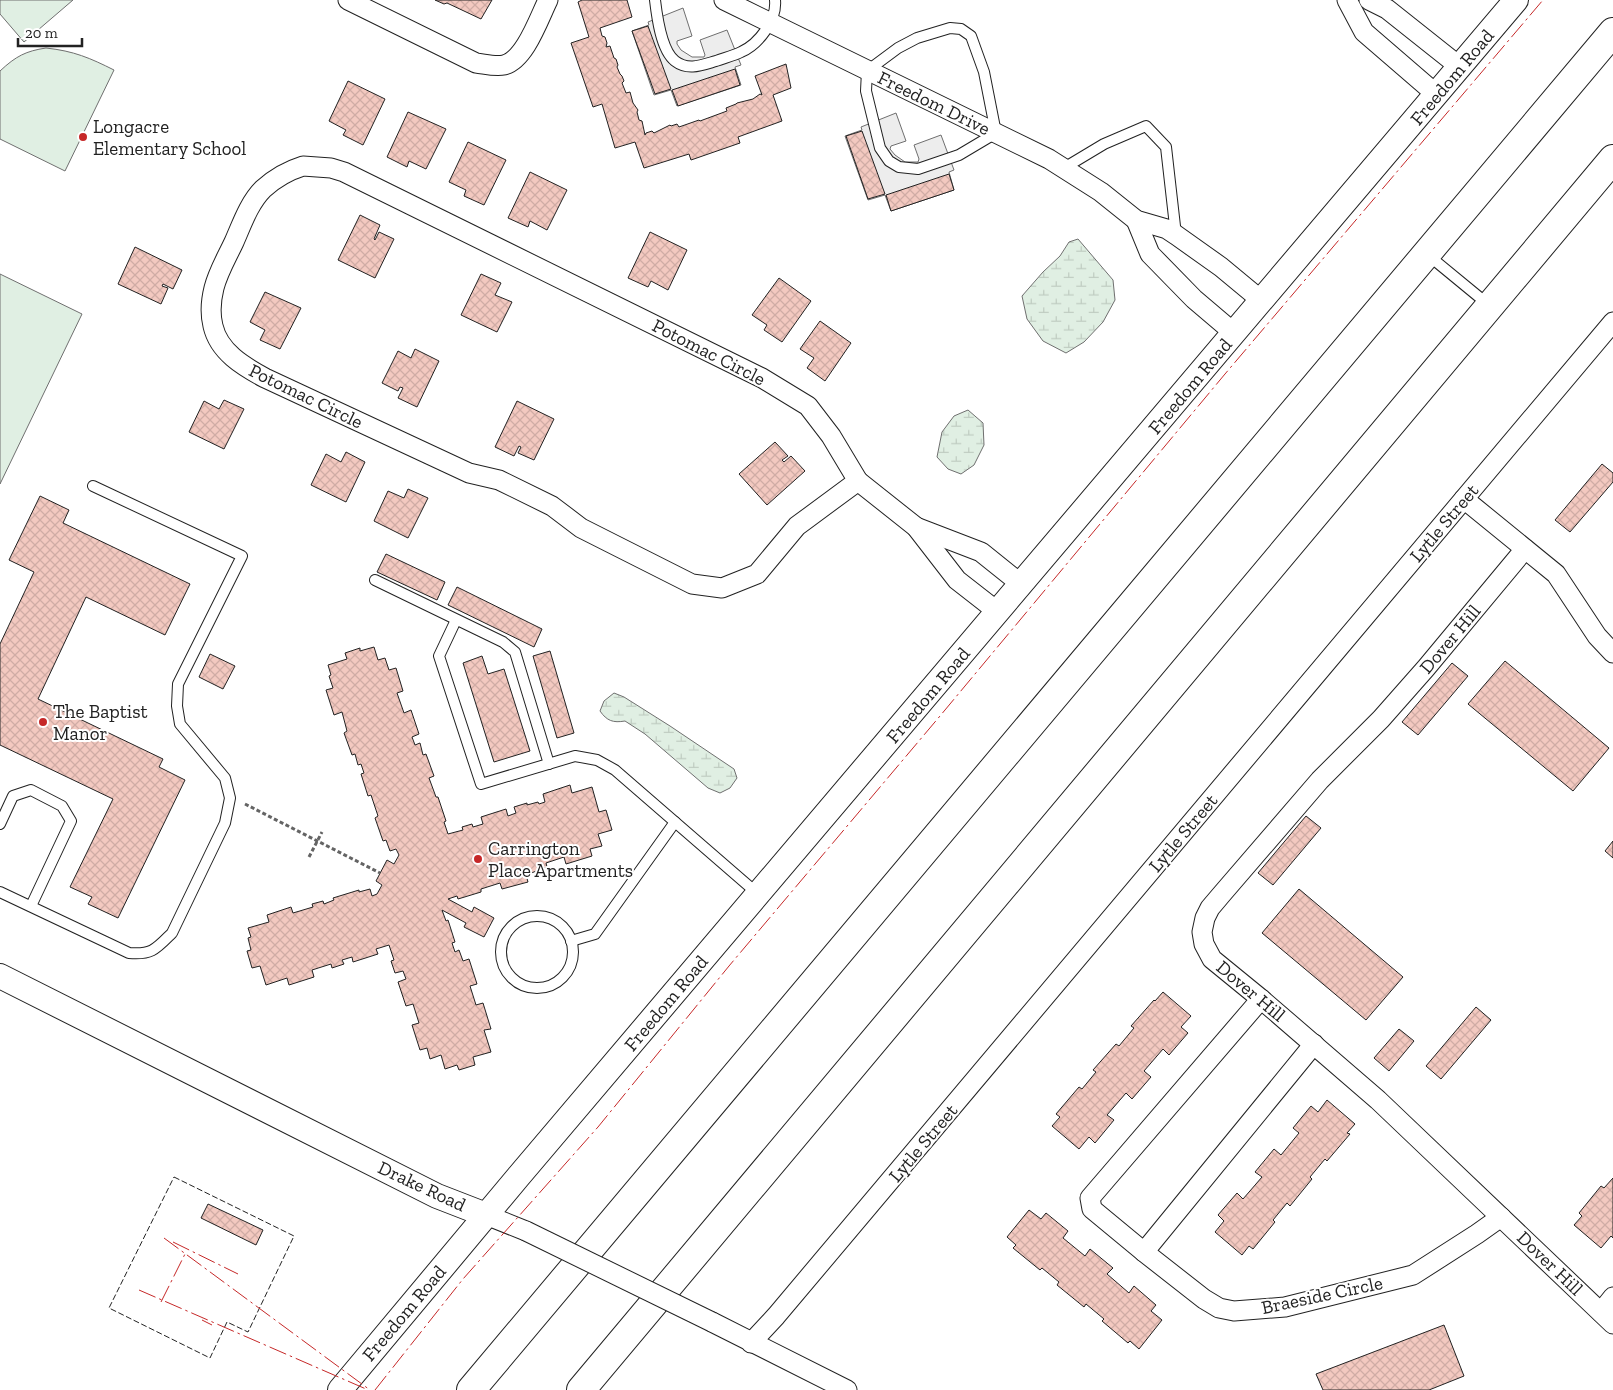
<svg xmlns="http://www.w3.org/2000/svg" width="1613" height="1390" font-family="'Zilla Slab',serif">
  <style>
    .wetland { fill: url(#wetland-marsh); stroke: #6f6f6f }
    .park { fill: #e0efe3; stroke: #6f6f6f }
    .parking { fill: #ededed; stroke: #6f6f6f }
    .building { fill: url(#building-cross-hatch); stroke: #222 }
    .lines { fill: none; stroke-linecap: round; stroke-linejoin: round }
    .service-casing { stroke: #222; stroke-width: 12 }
    .minor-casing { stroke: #222; stroke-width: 21 }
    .tertiary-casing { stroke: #222; stroke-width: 26 }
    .motorway-casing { stroke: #222; stroke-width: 30 }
    .path { stroke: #646464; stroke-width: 3; stroke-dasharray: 4 2.5; stroke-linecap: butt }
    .service { stroke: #fff; stroke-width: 10 }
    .minor { stroke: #fff; stroke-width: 19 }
    .tertiary { stroke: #fff; stroke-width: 24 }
    .motorway { stroke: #fff; stroke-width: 28 }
    .minor-bridge-casing { stroke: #222; stroke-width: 21; stroke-linecap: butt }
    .minor-bridge { stroke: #fff; stroke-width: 19 }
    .fence { stroke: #222; stroke-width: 1; stroke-dasharray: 6 2.5; stroke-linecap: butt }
    .power { stroke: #c62828; stroke-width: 1; stroke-dasharray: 18 4 2.5 4; stroke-linecap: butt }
    .poi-dot { fill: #c62828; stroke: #fff; stroke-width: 2 }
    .labels { text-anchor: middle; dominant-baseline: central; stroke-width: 4; stroke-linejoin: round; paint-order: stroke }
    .street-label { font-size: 19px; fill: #222; stroke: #fff }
    .poi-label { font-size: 19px; fill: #222; stroke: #fff; text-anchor: start }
  </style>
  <defs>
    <pattern id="wetland-marsh" width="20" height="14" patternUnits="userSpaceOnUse" patternTransform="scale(1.25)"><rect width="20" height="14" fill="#e0efe3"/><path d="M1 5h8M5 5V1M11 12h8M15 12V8" fill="none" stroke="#c0cdc2"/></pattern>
    <pattern id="building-cross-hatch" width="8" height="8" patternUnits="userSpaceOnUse" patternTransform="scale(1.25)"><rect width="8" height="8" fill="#f3c9c0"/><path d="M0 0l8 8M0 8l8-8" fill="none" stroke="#d0aca5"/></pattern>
  </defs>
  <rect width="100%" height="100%" fill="#fff"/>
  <g class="wetland">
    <polygon points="1078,239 1113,280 1115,300 1103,322 1084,342 1066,353 1043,341 1027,319 1022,296 1043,272 1060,256 1069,242"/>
    <polygon points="968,410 983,423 984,445 974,465 961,474 948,469 937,457 942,432 954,416"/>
    <path d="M614 693 624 697 670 726 734 769 737 778 730 788 720 793 708 788 645 734 625 721C613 723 607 721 600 711L604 701Z"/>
  </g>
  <g class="park">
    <polygon points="0,0 73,0 24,42 0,14"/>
    <path d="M46 48C74 51 90 58 114 70L65 171 0 139V71C16 56 26 51 46 48Z"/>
    <polygon points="0,274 82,314 0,484"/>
  </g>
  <g class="parking">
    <polygon points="683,8 692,36 677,41 677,44 681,50 692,57 704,57 705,55 700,40 727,30 741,65 735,67 741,85 677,106 671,90 654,95 632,31 649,25 648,22"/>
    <polygon points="896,113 906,141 891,146 890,149 895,155 905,162 918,162 919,159 914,145 941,135 954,170 949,172 954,190 891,211 885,195 868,200 845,136 862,130 861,127"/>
  </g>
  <g class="building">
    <polygon points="435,0 492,0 481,19 447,3 444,4"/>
    <polygon points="582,0 627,0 632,17 600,28 602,36 605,37 607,43 606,47 610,46 614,58 616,59 618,65 617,67 620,74 622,76 624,81 622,83 626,93 630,92 633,103 638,110 637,112 639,120 642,121 645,135 646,133 652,131 654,133 670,125 671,126 677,124 679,127 699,120 700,121 727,111 726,108 736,104 737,103 753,99 760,94 762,95 755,76 786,64 791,88 773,95 782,121 738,137 740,143 691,160 689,154 644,168 635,142 615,148 602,104 593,107 571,43 589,37 578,2"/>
    <polygon points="648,26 671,89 655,94 632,31"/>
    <polygon points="735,69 740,85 678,106 672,90"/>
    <polygon points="348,81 385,99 363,145 343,135 346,130 329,121"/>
    <polygon points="408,112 446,129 426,169 409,161 407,167 387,157"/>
    <polygon points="862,131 885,194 868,199 846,136"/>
    <polygon points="468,142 506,160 484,205 464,196 466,190 449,182"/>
    <polygon points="530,172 567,190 547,230 530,221 528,227 508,218"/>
    <polygon points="949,174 954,190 891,211 886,195"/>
    <polygon points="360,215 380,225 374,239 375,240 379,232 394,239 375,278 338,260"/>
    <polygon points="650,232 687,250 668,290 651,281 648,287 628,278"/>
    <polygon points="135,247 182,270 173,289 163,284 162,286 168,288 161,304 118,284"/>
    <polygon points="481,274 501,283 495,295 512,302 497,332 461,315"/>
    <polygon points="779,278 811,301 782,342 764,330 767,325 752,315"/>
    <polygon points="265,292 301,308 280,349 260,340 265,330 250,322"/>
    <polygon points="820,321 851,343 825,381 807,368 814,358 800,349"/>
    <polygon points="415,349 439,361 417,407 398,398 403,388 400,387 398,391 382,383 398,351 411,358"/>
    <polygon points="224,400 244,409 224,449 189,432 204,401 219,409"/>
    <polygon points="517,401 554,419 534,460 518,453 521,447 519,446 514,456 495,447"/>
    <polygon points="775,442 788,456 782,460 784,462 791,456 805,471 767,505 739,474"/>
    <polygon points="346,452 365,462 346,502 311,485 326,454 341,462"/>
    <polygon points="1602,464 1613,473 1613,482 1570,532 1555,520"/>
    <polygon points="408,489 428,498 408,538 374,521 388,491 404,498"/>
    <polygon points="40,496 69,510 63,523 190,584 165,635 86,597 38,699 163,759 159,767 185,780 118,918 88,904 92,897 70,887 113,799 0,745 0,644 34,572 9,560"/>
    <polygon points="386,554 445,582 437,600 377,572"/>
    <polygon points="457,587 542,629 534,647 448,605"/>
    <polygon points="374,647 378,660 385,658 389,670 396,668 403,691 397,693 404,713 411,710 419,734 412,737 415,745 420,743 423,755 426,754 434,776 429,778 436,797 438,797 446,821 444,822 448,834 463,830 462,827 472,824 473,827 483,824 481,817 506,809 508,816 516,813 514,807 527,803 527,805 538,802 539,804 545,802 543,794 570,785 572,793 592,787 599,812 606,810 612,830 598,834 602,846 590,849 592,856 566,864 564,857 546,863 547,867 526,875 528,882 502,889 500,883 481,889 481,892 458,899 457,896 448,899 472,912 474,907 494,918 484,937 464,927 466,923 442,910 446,921 448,920 455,942 452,943 455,952 459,950 463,961 469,959 477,984 470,986 476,1005 483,1003 491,1029 484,1030 491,1052 473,1057 475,1065 459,1070 457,1065 445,1069 441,1055 430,1059 427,1048 420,1050 412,1025 419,1023 413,1004 406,1006 398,982 406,979 403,971 395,973 391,961 394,960 389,945 376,949 378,954 353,962 352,957 342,960 344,964 332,968 331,964 312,970 314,977 289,985 287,978 266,985 260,966 252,968 247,951 251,950 248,938 251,937 248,928 269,922 267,915 291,907 293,913 313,907 312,904 323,901 324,904 334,900 333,898 359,890 359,892 370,889 372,896 377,894 382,885 376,881 387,860 394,864 399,855 396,849 390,851 386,840 383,841 375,818 378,816 371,795 368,796 361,774 364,773 361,764 358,765 355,754 352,755 344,733 347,731 342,712 334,715 326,690 333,688 329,676 331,675 328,665 347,659 345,653 360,648 360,651"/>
    <polygon points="550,651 574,733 557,738 533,656"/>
    <polygon points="210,654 235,666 223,689 199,677"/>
    <polygon points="482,656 488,674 504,669 530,751 494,762 463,663"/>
    <polygon points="1505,661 1609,748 1573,791 1468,704"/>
    <polygon points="1452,663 1468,676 1418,735 1402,722"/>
    <polygon points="1306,816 1321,828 1273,885 1258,873"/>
    <polygon points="1613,841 1613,858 1605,851"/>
    <polygon points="1299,889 1403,977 1366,1020 1262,933"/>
    <polygon points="1163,992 1191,1016 1181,1027 1188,1033 1169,1055 1163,1049 1144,1071 1151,1077 1132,1099 1126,1093 1107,1115 1114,1120 1095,1143 1089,1137 1079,1149 1052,1126 1060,1117 1056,1114 1079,1087 1082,1089 1096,1072 1093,1070 1116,1044 1119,1046 1134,1028 1131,1026 1154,1000 1155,1001"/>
    <polygon points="1476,1007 1491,1020 1441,1079 1426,1066"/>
    <polygon points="1399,1029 1414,1041 1389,1071 1374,1058"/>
    <polygon points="1327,1100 1355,1124 1347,1133 1350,1134 1327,1161 1325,1159 1310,1177 1312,1179 1290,1206 1287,1203 1273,1220 1275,1222 1253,1249 1249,1246 1242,1255 1215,1232 1224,1221 1218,1215 1237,1193 1243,1199 1262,1177 1255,1172 1274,1149 1281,1155 1299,1133 1293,1128 1311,1106 1318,1112"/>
    <polygon points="1613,1178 1613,1238 1611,1236 1601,1248 1574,1225 1582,1216 1579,1213 1601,1186 1604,1188"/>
    <polygon points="208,1204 263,1230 256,1245 201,1218"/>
    <polygon points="1029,1210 1041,1219 1046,1213 1068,1231 1063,1238 1085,1256 1090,1249 1113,1268 1107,1274 1129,1293 1134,1286 1156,1305 1151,1311 1162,1320 1139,1349 1130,1341 1128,1343 1102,1321 1104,1319 1086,1304 1084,1307 1057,1285 1059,1282 1042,1268 1040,1270 1013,1248 1016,1245 1007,1237"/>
    <polygon points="1444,1325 1464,1376 1429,1390 1323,1390 1316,1374"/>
  </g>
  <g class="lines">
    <defs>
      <g id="service">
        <path d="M655 0C657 17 661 50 675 61 688 71 702 65 716 61 724 58 733 56 741 52 759 44 777 20 775 0"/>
        <polygon points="950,28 961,29 971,36 984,72 996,133 959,155 918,169 899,167 889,161 880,148 866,91 867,71 898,48 917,38"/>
        <polyline points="1064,168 1104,144 1146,126 1166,147 1176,235"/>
        <polyline points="1428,255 1490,306"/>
        <polyline points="375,580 503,642 515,652 549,764"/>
        <polyline points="456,620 439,656 481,784 575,756 597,760 615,770 758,894"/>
        <polyline points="0,824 13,796 31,790 62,806 71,821 31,906"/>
        <path d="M0 892 129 953C152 955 156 949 172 933L225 823 230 798 225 778 180 724 177 706 178 684 242 556 93 486"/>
        <circle cx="537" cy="952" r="36"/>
        <polyline points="571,941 595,934 675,822"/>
      </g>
      <g id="minor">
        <path d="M348 0 476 63C485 64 495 67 504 65 525 60 539 18 548 0"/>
        <polyline points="724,0 1049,159 1101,192 1136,220 1167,229 1176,235 1221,267 1262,301"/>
        <polyline points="1347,0 1364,32 1437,95"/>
        <polyline points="1369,0 1387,9 1460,67"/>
        <path d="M303 166 331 168 344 172 762 378 808 406 831 436 858 481 797 526 757 574 722 588 692 584 581 528 552 506 499 480 469 473 265 378C243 366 219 352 213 326 210 314 211 300 214 288 218 272 227 257 234 242 242 224 249 203 263 189 275 178 287 171 303 166Z"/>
        <polyline points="1136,220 1150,254 1194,299 1234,333"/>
        <polyline points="858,481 916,527 957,580 998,612"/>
        <polyline points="1464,499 1556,574 1597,636 1613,653"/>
        <polyline points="916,527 981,552 1021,584"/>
        <polyline points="1525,549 1426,668 1381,719 1320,780 1221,895 1210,908 1205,918 1202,932 1204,944 1212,959 1261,999 1378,1100 1613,1324"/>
        <polyline points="1314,1044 1144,1252 1204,1299 1219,1308 1234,1311 1285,1307 1413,1275 1477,1234 1501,1217"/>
        <polyline points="486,1215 526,1231"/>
        <polyline points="1144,1252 1092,1209 1090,1198 1261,999"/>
        <polyline points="1601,1312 1613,1297"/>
        <polyline points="712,1322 847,1390"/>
        <polyline points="751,1343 776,1316 1613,322"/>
      </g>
      <g id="tertiary">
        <polyline points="0,976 437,1196 486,1215"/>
        <polyline points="340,1390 518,1177 1516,0"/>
      </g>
      <g id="motorway">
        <polyline points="471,1390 1613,32"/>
        <polyline points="581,1390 1613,159"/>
      </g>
    </defs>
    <use href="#service" class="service-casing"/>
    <use href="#minor" class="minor-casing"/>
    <use href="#tertiary" class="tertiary-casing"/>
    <use href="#motorway" class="motorway-casing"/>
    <g class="path">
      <polyline points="245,804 380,873"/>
      <polyline points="309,857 322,832"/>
    </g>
    <use href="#service" class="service"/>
    <use href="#minor" class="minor"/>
    <use href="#tertiary" class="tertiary"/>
    <use href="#motorway" class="motorway"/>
    <defs>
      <polyline id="minor-bridge" points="526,1231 712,1322"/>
    </defs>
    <use href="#minor-bridge" class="minor-bridge-casing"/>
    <use href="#minor-bridge" class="minor-bridge"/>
    <polygon class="fence" points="174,1177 294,1236 248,1332 227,1322 210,1358 109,1308"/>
    <g class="power">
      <polyline points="164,1238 370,1390"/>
      <polyline points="173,1242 238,1274"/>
      <polyline points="139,1290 366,1389"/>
      <polyline points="161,1302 186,1252"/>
      <polyline points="202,1320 212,1325"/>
      <polyline points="375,1390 463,1279 598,1127 729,966 940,716 1225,374 1543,0"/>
    </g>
  </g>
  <g class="poi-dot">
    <circle cx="83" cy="137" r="5"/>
    <circle cx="43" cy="722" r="5"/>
    <circle cx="478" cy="859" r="5"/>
  </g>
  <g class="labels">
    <g class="street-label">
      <text transform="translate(1452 77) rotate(-50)">Freedom Road</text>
      <text transform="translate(934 103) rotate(26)">Freedom Drive</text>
      <text transform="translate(709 352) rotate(27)">Potomac Circle</text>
      <text transform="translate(1190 386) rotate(-50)">Freedom Road</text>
      <text transform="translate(306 396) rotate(26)">Potomac Circle</text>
      <text transform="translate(1444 523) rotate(-50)">Lytle Street</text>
      <text transform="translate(1450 639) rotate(-50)">Dover Hill</text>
      <text transform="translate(928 695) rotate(-50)">Freedom Road</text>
      <text transform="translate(1183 833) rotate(-50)">Lytle Street</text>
      <text transform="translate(1251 991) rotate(40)">Dover Hill</text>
      <text transform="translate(666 1003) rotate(-50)">Freedom Road</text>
      <text transform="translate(923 1143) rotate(-50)">Lytle Street</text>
      <text transform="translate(422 1186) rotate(25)">Drake Road</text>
      <text transform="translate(1550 1263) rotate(44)">Dover Hill</text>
      <text transform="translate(1322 1295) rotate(-12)">Braeside Circle</text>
      <text transform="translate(404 1313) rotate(-50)">Freedom Road</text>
    </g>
    <g class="poi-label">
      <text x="93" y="126">Longacre<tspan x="93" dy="22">Elementary School</tspan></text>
      <text x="53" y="711">The Baptist<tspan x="53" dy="22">Manor</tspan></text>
      <text x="488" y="848">Carrington<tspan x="488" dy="22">Place Apartments</tspan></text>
    </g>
  </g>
  <path d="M18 38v8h64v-8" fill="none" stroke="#222222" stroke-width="2.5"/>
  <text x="25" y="38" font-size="15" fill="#222222" stroke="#ffffff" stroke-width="4" paint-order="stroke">20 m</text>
</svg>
